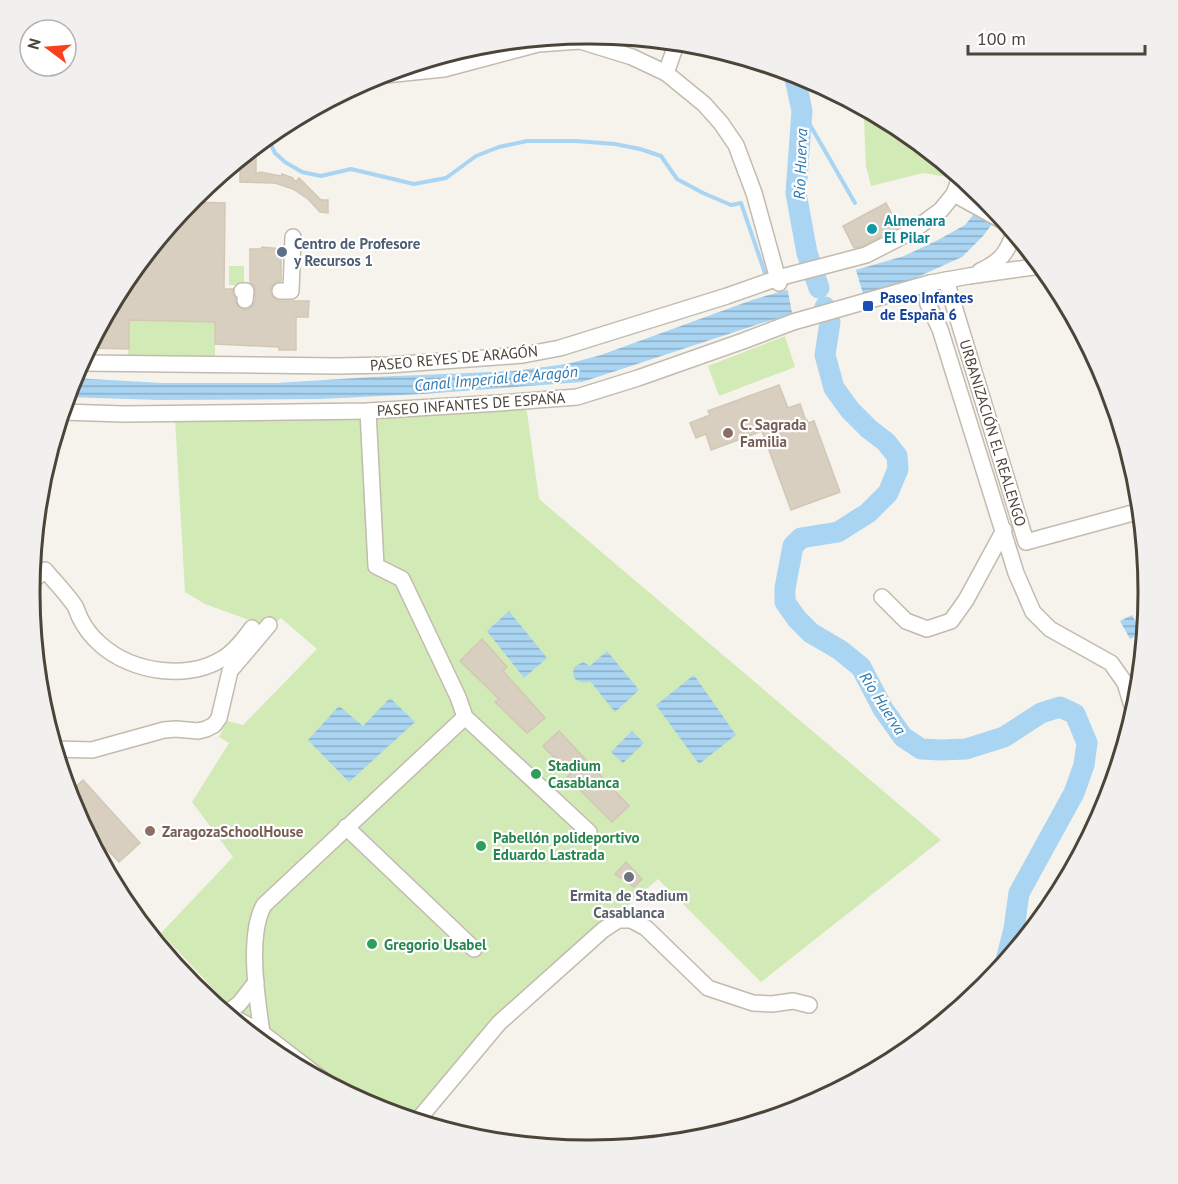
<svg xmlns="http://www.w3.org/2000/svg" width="1178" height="1184" font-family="'PT Sans',sans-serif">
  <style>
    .green { fill: #d2eab5 }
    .water { fill: url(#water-rules) }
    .pier { fill: #f6f3ec }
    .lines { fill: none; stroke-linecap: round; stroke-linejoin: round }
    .stream { stroke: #a9d4f2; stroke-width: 4 }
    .river { stroke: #a9d4f2; stroke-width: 21 }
    .building { fill: #d8cfc1; stroke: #d3c7b4; stroke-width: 1.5 }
    .minor-casing { stroke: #c2bbae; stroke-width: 18 }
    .minor { stroke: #fff; stroke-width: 15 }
    .culture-dot { fill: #0f9aa8; stroke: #fff; stroke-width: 2 }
    .service-dot { fill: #5c6f8a; stroke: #fff; stroke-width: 2 }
    .transit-dot { fill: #1a4fb4; stroke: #fff; stroke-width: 2 }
    .education-dot { fill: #8d6e63; stroke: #fff; stroke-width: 2 }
    .leisure-dot { fill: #2e9e5b; stroke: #fff; stroke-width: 2 }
    .worship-dot { fill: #6b7280; stroke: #fff; stroke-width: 2 }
    .labels { text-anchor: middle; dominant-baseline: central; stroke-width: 4.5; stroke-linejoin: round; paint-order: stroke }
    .culture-label { font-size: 15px; font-weight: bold; fill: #0d838f; stroke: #fff; text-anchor: start }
    .service-label { font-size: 15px; font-weight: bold; fill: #4e5e75; stroke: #fff; text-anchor: start }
    .transit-label { font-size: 15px; font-weight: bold; fill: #164399; stroke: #fff; text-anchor: start }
    .street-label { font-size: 15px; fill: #4b4439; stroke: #fff }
    .education-label { font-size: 15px; font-weight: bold; fill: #785e54; stroke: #fff; text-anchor: start }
    .leisure-label { font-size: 15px; font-weight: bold; fill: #27864d; stroke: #fff; text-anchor: start }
    .worship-label { font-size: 15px; font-weight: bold; fill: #5b616d; stroke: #fff }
    .water-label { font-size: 16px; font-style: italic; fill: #2e7ab2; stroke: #fff }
    .rim { fill: none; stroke: #4b4439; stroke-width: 3 }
  </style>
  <defs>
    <pattern id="water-rules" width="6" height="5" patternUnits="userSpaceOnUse" patternTransform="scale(1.5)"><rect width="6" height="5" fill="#a9d4f2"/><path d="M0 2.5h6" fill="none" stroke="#8caec5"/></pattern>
  </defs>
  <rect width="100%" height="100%" fill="#f6f3ec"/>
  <g class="green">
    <polygon points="860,106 900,127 949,168 947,177 923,173 871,186 866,166 864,120"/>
    <rect x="229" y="266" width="15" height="19"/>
    <polygon points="129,320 215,322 215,359 128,358"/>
    <polygon points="785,336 795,367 719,396 708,366"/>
    <polygon points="526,405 539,499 941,840 761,982 658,879 498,1020 414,1120 406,1118 339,1083 223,999 161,933 233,857 192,802 229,743 219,737 227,721 243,725 317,649 281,618 276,622 266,615 260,624 205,604 185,592 175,418"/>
  </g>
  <g class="water">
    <polygon points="986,199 999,215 983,236 962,257 913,279 759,324 582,382 423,394 320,399 159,400 67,397 73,378 163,383 276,383 373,377 513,371 567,364 601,355 752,300 904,256 936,241 965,225"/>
    <polygon points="509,611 547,658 524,678 487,631"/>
    <polygon points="1132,615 1142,633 1130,639 1120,621"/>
    <path d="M607 651 639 690 615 712 590 681C585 684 580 682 575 679L573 674 574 667 583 662 590 666Z"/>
    <polygon points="694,675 736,735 699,764 656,705"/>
    <polygon points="390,698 415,722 349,782 308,740 339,706 363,726"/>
    <polygon points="632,731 644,743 623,763 611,752"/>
  </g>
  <polygon class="pier" points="855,267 864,297 793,318 787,287"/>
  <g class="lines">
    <g class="stream">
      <polyline points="802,111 855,203"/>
      <polyline points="267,137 275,153 285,162 302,172 321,176 351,169 414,184 446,178 476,156 499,147 527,141 576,141 615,144 640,149 661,156 677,179 703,193 731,205 741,203 765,273"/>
    </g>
    <g class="river">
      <polyline points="794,73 802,111 796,193 807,253 819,288"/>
      <polyline points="825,307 830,322 825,355 834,388 850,410 869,429 886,442 897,456 898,469 888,493 868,513 838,532 801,538 793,546 785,588 785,602 797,619 811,633 840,650 861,667 883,709 903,737 921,749 941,750 966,749 1004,737 1041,713 1060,707 1075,714 1087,743 1084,765 1074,793 1019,893 1014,929 1006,960"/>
    </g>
  </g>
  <g class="building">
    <polygon points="256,145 256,173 259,173 260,172 281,176 282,174 293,178 293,180 297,181 299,178 321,200 328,200 328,213 320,212 308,199 293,189 275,183 240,182 240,159"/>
    <polygon points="189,202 225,203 224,289 233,289 232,292 235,298 236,303 240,308 245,310 249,309 253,305 255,301 255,287 250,282 250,249 261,249 262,247 281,249 281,281 276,282 272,286 270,290 271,295 275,299 279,301 309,301 308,317 296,317 296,350 279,350 279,347 215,344 215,322 129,320 129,349 89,348 124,281"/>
    <polygon points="886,203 899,227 863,246 854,248 843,226"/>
    <polygon points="779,385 788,408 800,404 806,421 807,420 808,423 814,421 840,492 791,510 762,431 711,450 706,434 696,438 690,423 710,415 708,411"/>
    <polygon points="482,639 507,667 503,671 545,718 527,733 495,702 499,699 460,661"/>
    <polygon points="559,731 629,806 612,822 567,777 570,774 543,746"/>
    <polygon points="83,780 140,843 119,862 81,822 72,806 69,793"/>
    <polygon points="626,862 642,879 634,887 615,874"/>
  </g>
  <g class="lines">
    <defs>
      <g id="minor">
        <polyline points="666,73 677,42"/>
        <polyline points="379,74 385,75 444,69 538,44 580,41 632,57 666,73 704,104 721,123 736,145 754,193 779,283"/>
        <polyline points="954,194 1005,222"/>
        <path d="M980 271C1000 262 1007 253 1014 233"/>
        <polyline points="946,280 1026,542 1140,511"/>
        <polyline points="930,283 928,304 940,329 1016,573 1033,612 1050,629 1111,663 1125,683 1134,712"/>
        <polyline points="242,291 246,291 245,300"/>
        <polyline points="280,291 291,291 293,237"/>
        <polyline points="81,363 338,366 389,365 523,355 560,348 727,296 778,278 866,255 911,232 941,210 954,194 960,177"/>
        <polyline points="368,411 376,566 402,579 458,697 465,717 589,832"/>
        <polyline points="62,412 124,414 368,411 499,403 577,397 638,378 743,341 793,322 930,283 969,276 1041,266"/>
        <path d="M31 582 45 570C55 582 66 593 75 606 77 610 78 614 80 618 85 628 92 637 100 644 132 673 191 682 228 655 238 647 245 638 252 628"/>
        <polyline points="882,597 906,621 927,629 951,621 966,600 1004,530"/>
        <polyline points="55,749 92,750 164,730 176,729 198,731 206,729 214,725 219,718 230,671 269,625"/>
        <polyline points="346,827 474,949"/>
        <polyline points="224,1012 262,1033 327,1083"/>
        <polyline points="226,1013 239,1004 256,982"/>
        <path d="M262 1033C257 999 247 935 264 905L465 717"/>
        <polyline points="417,1121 499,1023 603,930 618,920 631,920 646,928 708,988 753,1003 772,1004 793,1001 809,1005"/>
      </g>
    </defs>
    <use href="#minor" class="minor-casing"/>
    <use href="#minor" class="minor"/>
  </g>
  <circle class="culture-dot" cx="872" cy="229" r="6"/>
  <circle class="service-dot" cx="282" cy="252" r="6"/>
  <rect class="transit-dot" x="862" y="300" width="12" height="12" rx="3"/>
  <g class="education-dot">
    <circle cx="728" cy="433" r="6"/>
    <circle cx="150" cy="831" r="6"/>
  </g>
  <g class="leisure-dot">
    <circle cx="536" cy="774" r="6"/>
    <circle cx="481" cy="846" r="6"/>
    <circle cx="372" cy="944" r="6"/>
  </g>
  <circle class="worship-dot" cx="629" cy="877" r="6"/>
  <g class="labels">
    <g class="culture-label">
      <text x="884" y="220">Almenara<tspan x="884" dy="17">El Pilar</tspan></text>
    </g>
    <g class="service-label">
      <text x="294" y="243">Centro de Profesore<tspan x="294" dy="17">y Recursos 1</tspan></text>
    </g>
    <g class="transit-label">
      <text x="880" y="297">Paseo Infantes<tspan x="880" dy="17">de España 6</tspan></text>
    </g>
    <g class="street-label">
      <text transform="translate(454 358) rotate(-5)">PASEO REYES DE ARAGÓN</text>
      <text transform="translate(471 404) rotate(-4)">PASEO INFANTES DE ESPAÑA</text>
      <text transform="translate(993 433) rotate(73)">URBANIZACIÓN EL REALENGO</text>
    </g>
    <g class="education-label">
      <text x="740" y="424">C. Sagrada<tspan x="740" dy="17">Familia</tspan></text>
      <text x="162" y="831">ZaragozaSchoolHouse</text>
    </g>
    <g class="leisure-label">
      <text x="548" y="765">Stadium<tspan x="548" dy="17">Casablanca</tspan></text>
      <text x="493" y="837">Pabellón polideportivo<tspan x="493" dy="17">Eduardo Lastrada</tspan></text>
      <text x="384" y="944">Gregorio Usabel</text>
    </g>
    <g class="worship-label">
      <text x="629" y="895">Ermita de Stadium<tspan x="629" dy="17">Casablanca</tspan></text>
    </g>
    <g class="water-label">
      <text transform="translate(800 164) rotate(-88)">Río Huerva</text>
      <text transform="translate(496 378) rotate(-5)">Canal Imperial de Aragón</text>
      <text transform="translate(883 703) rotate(57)">Río Huerva</text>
    </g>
  </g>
  <path d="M0 0H1178V1184H0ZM588 44H590A548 548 0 0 1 1138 592V592A548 548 0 0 1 590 1140H588A548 548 0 0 1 40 592V592A548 548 0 0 1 588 44Z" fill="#f1f0ef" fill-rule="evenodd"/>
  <path class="rim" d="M588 44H590A548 548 0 0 1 1138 592V592A548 548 0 0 1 590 1140H588A548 548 0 0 1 40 592V592A548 548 0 0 1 588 44Z"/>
  <g transform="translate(48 48) rotate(286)"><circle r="28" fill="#ffffff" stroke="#b7b4b0" stroke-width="1.5"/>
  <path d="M0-4.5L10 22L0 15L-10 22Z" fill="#fc3f1d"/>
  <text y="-9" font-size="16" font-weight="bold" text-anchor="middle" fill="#4b4439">N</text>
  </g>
  <path d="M968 45v9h177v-9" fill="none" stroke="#4b4439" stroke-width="3"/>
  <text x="977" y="45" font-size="18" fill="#4b4439" stroke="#ffffff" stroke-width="4.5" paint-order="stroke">100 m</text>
</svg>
